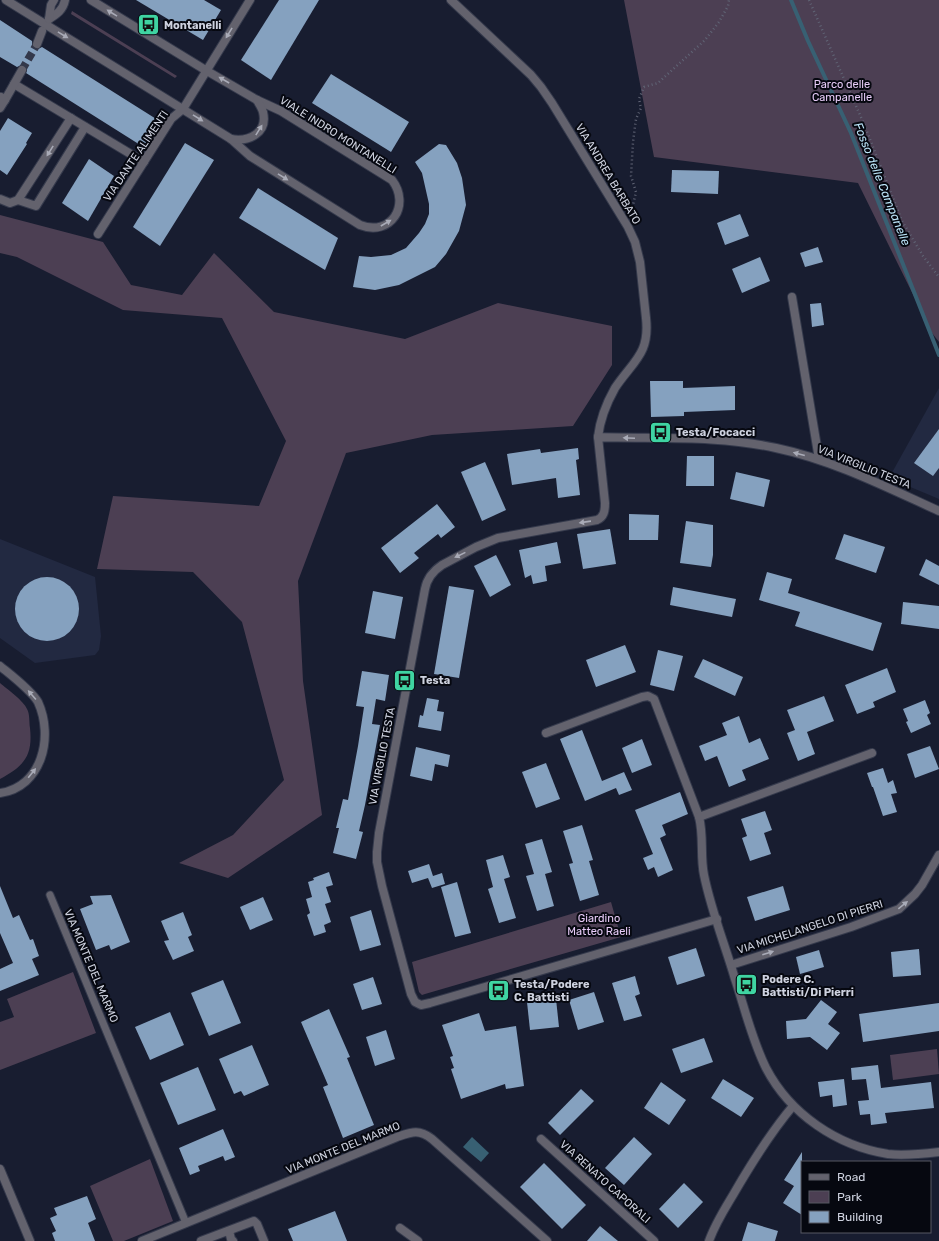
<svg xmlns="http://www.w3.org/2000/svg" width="939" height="1241" font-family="Rubik,sans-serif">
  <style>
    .built { fill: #222941 }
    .green { fill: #4c3f53 }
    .water { fill: #386073 }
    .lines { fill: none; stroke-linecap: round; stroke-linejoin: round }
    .stream { stroke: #386073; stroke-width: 4 }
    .building { fill: #85a1bf }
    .street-tunnel { stroke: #33384a; stroke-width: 8; stroke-dasharray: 8 4; stroke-linecap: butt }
    .lane-casing { stroke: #353a4c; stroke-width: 9 }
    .street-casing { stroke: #353a4c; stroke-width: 10 }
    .path { stroke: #606475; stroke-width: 2.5; stroke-dasharray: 1 3; stroke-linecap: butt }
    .lane { stroke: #63626d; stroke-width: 7 }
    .street { stroke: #63626d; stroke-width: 8 }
    .oneway { fill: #a9abb7 }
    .labels { text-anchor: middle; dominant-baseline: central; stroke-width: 4; stroke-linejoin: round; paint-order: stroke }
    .poi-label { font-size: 11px; font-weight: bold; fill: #ced2df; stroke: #060810; text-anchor: start }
    .park-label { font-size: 11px; fill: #e8ccf8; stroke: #060810 }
    .street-label { font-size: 11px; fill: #ced2df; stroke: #060810 }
    .water-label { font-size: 12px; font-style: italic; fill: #bbe4f8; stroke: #060810 }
  </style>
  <rect width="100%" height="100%" fill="#181d30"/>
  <g class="built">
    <polygon points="939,388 939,499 889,478"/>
    <polygon points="0,539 95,577 101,636 99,650 95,655 35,663 0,638"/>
  </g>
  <g class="green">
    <polygon points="624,0 939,0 939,342 932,333 858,183 654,157"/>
    <polygon points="72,11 177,76 175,78 71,14"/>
    <polygon points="0,215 103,242 131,285 182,295 214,253 274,312 405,339 498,303 612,326 612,365 573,426 432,435 346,453 298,581 303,681 322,815 228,878 179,863 233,835 284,780 242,622 193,572 97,569 113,496 259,506 286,441 222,318 123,310 17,257 0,253"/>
    <path d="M0 683C7 689 24 701 27 709 30 714 29 722 30 728 33 756 24 766 0 779Z"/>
    <polygon points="611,902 621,937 425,994 422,995 419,992 412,962"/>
    <polygon points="73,972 96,1033 0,1070 0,1022 14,1017 7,999"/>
    <polygon points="937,1049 939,1074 893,1080 890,1055"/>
    <polygon points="150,1159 173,1221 124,1241 113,1241 90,1186"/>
  </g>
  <polygon class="water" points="472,1137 489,1153 481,1162 463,1147"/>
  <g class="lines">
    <polyline class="stream" points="791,0 808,41 851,133 939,355"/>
  </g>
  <g class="building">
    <polygon points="136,0 204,0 221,10 203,40"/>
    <polygon points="279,0 319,0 271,80 241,60"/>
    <polygon points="0,20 32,41 32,45 35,49 38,49 42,47 161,122 145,148 26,73 27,70 25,65 22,65 17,67 0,57"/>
    <polygon points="331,74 409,122 391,152 312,103"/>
    <polygon points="8,118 32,133 26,143 27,144 7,175 0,170 0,131"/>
    <polygon points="185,143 214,160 160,246 133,227"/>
    <polygon points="439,144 446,145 457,163 462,178 466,205 459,231 446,254 435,267 399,285 375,290 353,287 359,256 371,257 391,255 406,248 419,233 425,224 429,214 429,204 422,173 415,162"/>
    <polygon points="89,159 114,176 88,221 62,203"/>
    <polygon points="672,170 719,171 718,194 671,192"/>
    <polygon points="258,188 338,238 325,270 239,218"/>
    <polygon points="740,214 749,236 725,245 717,223"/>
    <polygon points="818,247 823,262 805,267 800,253"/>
    <polygon points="760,257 770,281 742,293 732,269"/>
    <polygon points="821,303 824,325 812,327 810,304"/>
    <polygon points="650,381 683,381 683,388 735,386 735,410 684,412 684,416 651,417"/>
    <polygon points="939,429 939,468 933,476 914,463"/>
    <polygon points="578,448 579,459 576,460 580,495 558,498 556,478 512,485 507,454 540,449 541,453"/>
    <polygon points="687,456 714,456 714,486 686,486"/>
    <polygon points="485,462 506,510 482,521 461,472"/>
    <polygon points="736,472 770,480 764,507 730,499"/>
    <polygon points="437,504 455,527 441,538 438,534 414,553 419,558 400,573 381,548"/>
    <polygon points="629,514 659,515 658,540 629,540"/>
    <polygon points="686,521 713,525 713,555 711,567 680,563"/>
    <polygon points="610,529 616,564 583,569 577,534"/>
    <polygon points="844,534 885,547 876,573 835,559"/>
    <polygon points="557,542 561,563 545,566 547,581 533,584 531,575 525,578 519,550"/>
    <polygon points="496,555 511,585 490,597 474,566"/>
    <polygon points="926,559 939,566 939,585 919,575"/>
    <polygon points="767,572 792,579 788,593 882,623 873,651 795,626 800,612 759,600"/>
    <circle cx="47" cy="609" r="32"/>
    <polygon points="449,586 474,590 459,678 434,674"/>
    <polygon points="673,587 736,599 732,617 670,605"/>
    <polygon points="373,591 403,597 395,639 365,633"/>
    <polygon points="903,602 939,606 939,629 901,624"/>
    <polygon points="625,645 636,672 596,687 586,660"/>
    <polygon points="658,650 683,656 674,691 650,685"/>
    <polygon points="703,659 743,677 735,696 694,677"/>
    <polygon points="887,668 896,692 873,702 875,707 857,714 845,685"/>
    <polygon points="362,671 389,675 385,701 376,699 372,724 380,725 365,805 359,831 363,832 356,859 333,853 339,828 336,828 343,799 348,800 358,746 364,707 356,706"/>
    <polygon points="824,696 834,721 807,732 815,754 798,761 787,733 795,730 787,710"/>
    <polygon points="427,698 439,700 437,711 444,712 441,731 418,727 420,715 423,716"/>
    <polygon points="925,700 930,713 927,715 931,724 911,733 906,722 908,721 903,709"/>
    <polygon points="739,716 749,743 760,738 769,759 742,770 746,780 729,787 717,756 705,761 699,746 727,735 722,723"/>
    <polygon points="582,730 602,781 624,772 632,790 619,795 616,788 585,801 560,739"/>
    <polygon points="642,739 652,765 632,773 622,748"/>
    <polygon points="930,746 939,769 915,778 907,754"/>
    <polygon points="416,747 450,755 448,767 435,764 432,781 410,776"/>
    <polygon points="546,763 560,799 536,808 522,772"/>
    <polygon points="883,768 888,783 893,780 897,793 891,794 897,812 883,816 873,787 872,787 867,773"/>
    <polygon points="680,792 688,814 662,825 666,835 660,838 673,870 658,877 654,867 648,870 643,858 653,854 635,810"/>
    <polygon points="765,811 772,830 764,833 771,854 750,861 742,838 747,836 741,819"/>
    <polygon points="582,825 593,860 589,861 599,895 580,901 569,864 573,863 563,831"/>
    <polygon points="542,839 552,872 545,874 554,906 537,911 526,876 534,874 525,844"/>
    <polygon points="503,855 510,877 504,879 516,918 499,923 488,889 493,887 486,860"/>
    <polygon points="429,864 433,876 442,873 445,884 432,888 428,878 412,883 408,871"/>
    <polygon points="329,872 333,885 326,887 331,902 325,904 331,922 324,925 326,932 314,936 307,915 310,913 306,899 312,897 308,882 314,880 313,878"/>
    <polygon points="457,882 471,933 455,937 441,887"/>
    <polygon points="0,886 13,918 19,915 30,940 33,939 39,956 32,959 39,975 0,991 0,969 13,963 0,933"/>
    <polygon points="783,886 790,910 755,921 747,897"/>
    <polygon points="111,895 130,942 111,950 109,945 96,950 80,909 93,904 90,896"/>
    <polygon points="263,897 273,920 250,930 240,907"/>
    <polygon points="371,910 381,945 360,951 350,917"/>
    <polygon points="183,912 192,935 188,937 194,951 173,960 164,941 169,940 161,921"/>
    <polygon points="696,948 705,976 677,985 668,957"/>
    <polygon points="919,949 921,975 893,977 891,952"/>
    <polygon points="819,950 824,967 800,974 796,957"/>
    <polygon points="635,976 640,994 635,996 642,1016 624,1021 612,983"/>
    <polygon points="373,977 382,1004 362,1010 353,984"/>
    <polygon points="223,980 241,1023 209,1036 191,993"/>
    <polygon points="594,992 604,1022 578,1030 569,1000"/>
    <polygon points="556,999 559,1027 530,1030 527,1002"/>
    <polygon points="821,1000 837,1012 828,1024 840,1033 827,1050 810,1037 787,1039 786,1021 806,1019"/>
    <polygon points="939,1003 939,1031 863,1042 859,1014"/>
    <polygon points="329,1009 350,1057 347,1058 374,1125 343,1138 323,1087 328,1085 301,1022"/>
    <polygon points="170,1012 184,1045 150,1060 135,1027"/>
    <polygon points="479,1013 485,1031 516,1026 524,1086 506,1089 505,1084 461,1099 451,1069 454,1068 450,1057 453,1056 442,1025"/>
    <polygon points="386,1030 395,1059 375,1066 366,1037"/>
    <polygon points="704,1038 713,1062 681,1073 672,1049"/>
    <polygon points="252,1045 269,1085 244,1096 241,1091 234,1094 219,1059"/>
    <polygon points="878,1065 881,1088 931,1082 934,1108 885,1113 887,1123 871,1125 870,1114 860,1115 858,1101 869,1100 866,1079 852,1080 851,1068"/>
    <polygon points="198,1067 216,1110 178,1125 160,1083"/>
    <polygon points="723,1079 754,1098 741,1117 711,1098"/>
    <polygon points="844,1079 847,1105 833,1107 832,1095 820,1097 818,1082"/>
    <polygon points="661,1082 686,1100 669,1125 644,1108"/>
    <polygon points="581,1089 594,1101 560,1135 548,1123"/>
    <polygon points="223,1129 235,1157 225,1161 223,1156 198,1166 200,1171 190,1175 179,1148"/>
    <polygon points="634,1137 652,1154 624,1185 605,1168"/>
    <polygon points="802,1152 802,1215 783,1203 794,1186 784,1180"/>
    <polygon points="544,1163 586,1205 562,1229 520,1187"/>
    <polygon points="684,1183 703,1202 678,1228 659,1209"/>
    <polygon points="87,1196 96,1219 88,1223 95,1241 55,1241 52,1233 56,1231 50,1218 57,1215 54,1208"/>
    <polygon points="335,1211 347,1241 293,1241 288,1229"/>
    <polygon points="748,1222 778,1231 775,1241 742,1241"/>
    <polygon points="600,1226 618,1241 587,1241"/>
  </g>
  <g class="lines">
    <polyline class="street-tunnel" points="22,70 37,44"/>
    <defs>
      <polyline id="lane" points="50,895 186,1223"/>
      <g id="street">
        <path d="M6 0 231 139 250 156 360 225C391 237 411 205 392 180L281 111 257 100 207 71 91 0"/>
        <path d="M451 0 531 75 541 87 552 103 628 227 635 242 640 262 646 318C650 354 633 361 615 388 606 404 600 419 598 437"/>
        <path d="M49 19C57 14 63 10 65 0"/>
        <polyline points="49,19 51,5 54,0"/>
        <polyline points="37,44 42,31"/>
        <polyline points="14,84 144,162"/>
        <polyline points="5,100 22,70"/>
        <polyline points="0,108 5,100 1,97"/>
        <polyline points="71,118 18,200 36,206 85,127"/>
        <path d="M231 139C249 142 268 133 263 112 262 108 259 104 257 100"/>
        <polyline points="0,199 10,203 18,200"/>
        <polyline points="98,234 171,119 183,109 250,0"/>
        <polyline points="792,297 819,459"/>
        <path d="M0 666C11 675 31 690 38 702 54 737 42 787 0 793"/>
        <path d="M546 733 642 697 648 696 654 699 699 817C704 836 700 856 704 875 711 910 725 945 735 979 745 1009 752 1040 766 1068 790 1114 837 1146 888 1154 905 1156 922 1154 939 1152"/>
        <polyline points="699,817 872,753"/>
        <path d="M717 919 430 1003 421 1005 415 1002 411 994 382 886 377 862V852L379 833 425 589C427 578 433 571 442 565L476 547 498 538 597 520C604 517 605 511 605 503L598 437C657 439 718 435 776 448 833 460 886 487 939 511"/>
        <polyline points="731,965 851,927 899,909 915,894 922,885 939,855"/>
        <polyline points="541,1139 654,1241"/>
        <polyline points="0,1169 30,1241"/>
        <polyline points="400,1228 418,1241"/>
        <polyline points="229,1231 231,1239 233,1241"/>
        <path d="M142 1241 397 1137C412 1132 419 1129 432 1139L547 1241"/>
        <polyline points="201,1241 254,1221 257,1224 264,1241"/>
        <path d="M709 1241C715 1224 724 1210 733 1195 751 1164 770 1133 793 1106"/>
      </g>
    </defs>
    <use href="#lane" class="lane-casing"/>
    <use href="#street" class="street-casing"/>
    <g class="path">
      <polyline points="809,0 864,124 902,221 923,256 939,277"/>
      <polyline points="628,209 633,205 636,192 631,176 633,142 636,119 641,108 639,99 644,87 658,83 705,40 719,22 728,6 729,0"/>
    </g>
    <use href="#lane" class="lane"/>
    <use href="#street" class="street"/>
  </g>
  <defs><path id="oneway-solid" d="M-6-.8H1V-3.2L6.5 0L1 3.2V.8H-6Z"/></defs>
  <g class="oneway">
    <use href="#oneway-solid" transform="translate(112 13) rotate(-148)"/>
    <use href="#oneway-solid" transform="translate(229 33) rotate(121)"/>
    <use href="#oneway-solid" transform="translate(63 35) rotate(31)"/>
    <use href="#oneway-solid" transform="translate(224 80) rotate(-150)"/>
    <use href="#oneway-solid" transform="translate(198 118) rotate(32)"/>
    <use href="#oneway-solid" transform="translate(259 130) rotate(-58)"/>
    <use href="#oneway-solid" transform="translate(50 151) rotate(122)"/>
    <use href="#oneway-solid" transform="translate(283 177) rotate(32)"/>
    <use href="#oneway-solid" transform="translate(386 223) rotate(-30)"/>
    <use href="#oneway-solid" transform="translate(629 438) rotate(-178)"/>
    <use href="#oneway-solid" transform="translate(799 454) rotate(-165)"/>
    <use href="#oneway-solid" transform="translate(585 522) rotate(172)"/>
    <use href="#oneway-solid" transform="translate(460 555) rotate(154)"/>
    <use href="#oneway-solid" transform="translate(32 695) rotate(-131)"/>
    <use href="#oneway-solid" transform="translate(32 773) rotate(-51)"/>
    <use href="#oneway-solid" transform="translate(903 905) rotate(-39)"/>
    <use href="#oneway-solid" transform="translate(768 953) rotate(-18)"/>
  </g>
  <defs>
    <symbol id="bus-square" viewBox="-11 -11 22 22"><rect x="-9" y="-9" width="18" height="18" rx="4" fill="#3fd4a2" stroke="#060810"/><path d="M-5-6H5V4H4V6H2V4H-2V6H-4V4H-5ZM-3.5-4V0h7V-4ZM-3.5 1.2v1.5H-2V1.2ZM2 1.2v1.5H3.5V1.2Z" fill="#111"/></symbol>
  </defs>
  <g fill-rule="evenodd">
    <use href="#bus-square" x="136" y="12" width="25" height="25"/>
    <use href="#bus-square" x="648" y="420" width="25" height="25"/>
    <use href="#bus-square" x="392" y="668" width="25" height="25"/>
    <use href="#bus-square" x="734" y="972" width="25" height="25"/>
    <use href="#bus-square" x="486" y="978" width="25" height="25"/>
  </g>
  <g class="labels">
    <g class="poi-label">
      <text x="164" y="25">Montanelli</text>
      <text x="676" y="432">Testa/Focacci</text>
      <text x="420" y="680">Testa</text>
      <text x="762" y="979">Podere C.<tspan x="762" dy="13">Battisti/Di Pierri</tspan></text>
      <text x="514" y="984">Testa/Podere<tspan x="514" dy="13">C. Battisti</tspan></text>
    </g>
    <g class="park-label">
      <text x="842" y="84">Parco delle<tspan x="842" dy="13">Campanelle</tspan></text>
      <text x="599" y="918">Giardino<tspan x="599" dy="13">Matteo Raeli</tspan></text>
    </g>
    <g class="street-label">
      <text transform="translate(338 135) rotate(32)">VIALE INDRO MONTANELLI</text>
      <text transform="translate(136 156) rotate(-56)">VIA DANTE ALIMENTI</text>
      <text transform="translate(608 174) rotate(59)">VIA ANDREA BARBATO</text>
      <text transform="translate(864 467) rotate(22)">VIA VIRGILIO TESTA</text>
      <text transform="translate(382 756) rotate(-79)">VIA VIRGILIO TESTA</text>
      <text transform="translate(810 927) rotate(-18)">VIA MICHELANGELO DI PIERRI</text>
      <text transform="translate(91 966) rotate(67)">VIA MONTE DEL MARMO</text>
      <text transform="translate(343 1148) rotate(-22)">VIA MONTE DEL MARMO</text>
      <text transform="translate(605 1182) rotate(42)">VIA RENATO CAPORALI</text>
    </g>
    <g class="water-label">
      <text transform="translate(882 184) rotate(68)">Fosso delle Campanelle</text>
    </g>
  </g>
  <rect x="801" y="1161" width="130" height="72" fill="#060810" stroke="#565963"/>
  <rect x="809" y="1174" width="20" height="6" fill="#63626d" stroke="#565963"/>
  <text x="837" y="1181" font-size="12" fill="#ced2df">Road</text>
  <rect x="809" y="1191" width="20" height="12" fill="#4c3f53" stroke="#565963"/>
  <text x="837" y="1201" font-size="12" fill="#ced2df">Park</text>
  <rect x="809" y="1211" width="20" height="12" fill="#85a1bf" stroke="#565963"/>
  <text x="837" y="1221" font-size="12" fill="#ced2df">Building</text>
</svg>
